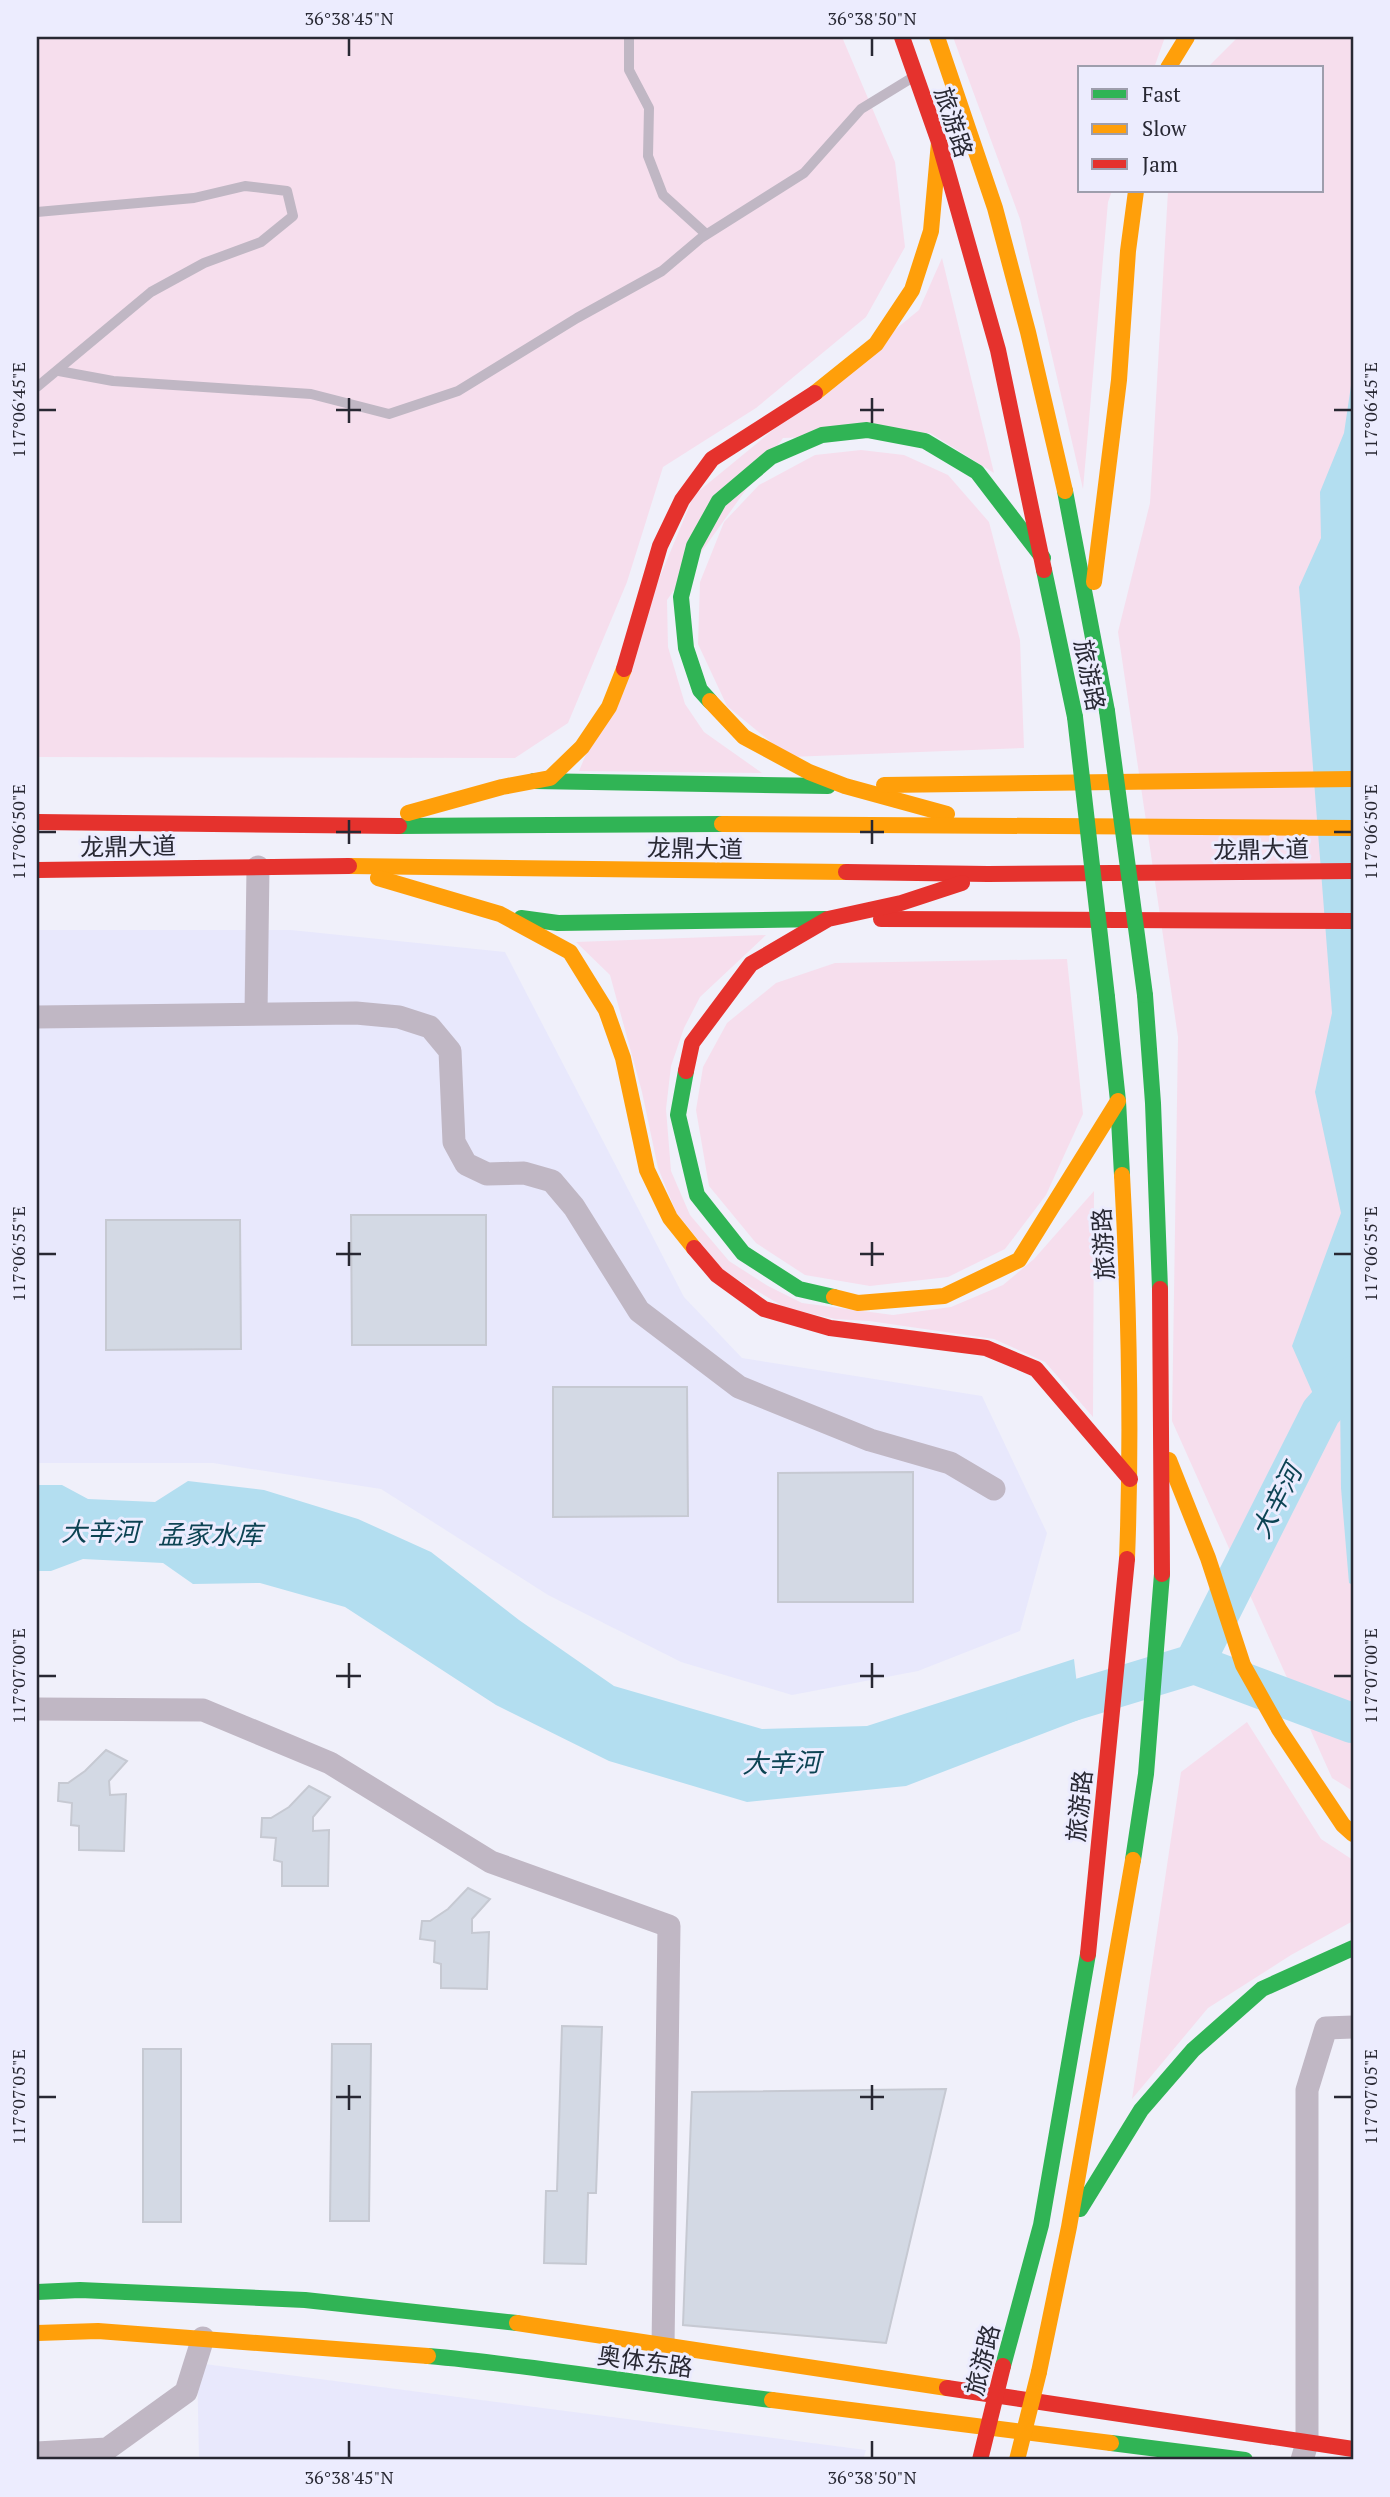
<svg xmlns="http://www.w3.org/2000/svg" width="1390" height="2497" font-family="'PT Serif','Noto Sans SC',serif">
  <style>
    .built { fill: #e8e8fc }
    .green { fill: #f6deed }
    .water { fill: #b3def0 }
    .lines { fill: none; stroke-linecap: round; stroke-linejoin: round }
    .river { stroke: #b3def0; stroke-width: 40 }
    .building { fill: #d3d9e4; stroke: #c6c9d2; stroke-width: 2 }
    .lane { stroke: #c0b7c4; stroke-width: 10 }
    .street { stroke: #c0b7c4; stroke-width: 23 }
    .fast { stroke: #30b455; stroke-width: 16 }
    .slow { stroke: #ff9f0a; stroke-width: 16 }
    .jam { stroke: #e5322d; stroke-width: 16 }
    .fast-bridge { stroke: #30b455; stroke-width: 16 }
    .slow-bridge { stroke: #ff9f0a; stroke-width: 16 }
    .jam-bridge { stroke: #e5322d; stroke-width: 16 }
    .ticks { fill: none; stroke: #282833; stroke-width: 2.5 }
    .labels { text-anchor: middle; dominant-baseline: central; stroke-width: 6; stroke-linejoin: round; paint-order: stroke }
    .street-label { font-size: 24px; fill: #282833; stroke: #ececfe }
    .water-label { font-size: 26px; font-style: italic; fill: #0c4353; stroke: #ececfe }
    .neatline { fill: none; stroke: #282833; stroke-width: 2.5 }
    .ticks-label { font-size: 18px; text-anchor: middle; fill: #282833 }
  </style>
  <rect width="100%" height="100%" fill="#f0f0fa"/>
  <g class="built">
    <polygon points="37,930 291,930 505,952 684,1297 742,1358 982,1396 1047,1533 1020,1631 918,1671 792,1695 681,1662 548,1595 381,1489 213,1463 37,1463"/>
    <polygon points="197,2363 866,2450 863,2460 199,2460"/>
  </g>
  <g class="green">
    <polygon points="37,37 842,37 895,162 905,247 866,317 756,408 663,467 627,582 568,723 515,758 37,757"/>
    <polygon points="953,37 1165,37 1154,68 1080,68 1080,191 1112,191 1108,202 1083,489 1020,219"/>
    <polygon points="1238,37 1353,37 1353,1791 1332,1778 1172,1421 1178,1037 1118,632 1150,503 1168,191 1322,191 1322,68 1207,68"/>
    <polygon points="942,258 994,473 930,433 783,438 667,600 668,647 685,704 704,732 762,773 579,771 694,495 919,310"/>
    <polygon points="861,450 904,455 948,475 989,522 1020,640 1024,748 789,757 727,706 698,644 700,582 724,522 759,485 815,455"/>
    <polygon points="766,935 700,997 684,1028 671,1066 666,1109 671,1171 690,1215 729,1261 768,1286 802,1303 893,1315 951,1307 1003,1285 1034,1259 1094,1191 1093,1417 1045,1362 994,1339 869,1321 835,1319 786,1308 723,1271 676,1212 658,1168 642,1092 610,975 576,942"/>
    <polygon points="1067,959 1083,1114 1046,1195 1005,1249 948,1277 870,1286 805,1275 756,1243 709,1186 696,1110 703,1067 727,1023 776,983 835,963"/>
    <polygon points="1247,1722 1321,1839 1353,1860 1353,1921 1291,1955 1208,2008 1132,2099 1181,1772"/>
  </g>
  <g class="water">
    <polygon points="1353,372 1353,1373 1321,1412 1292,1346 1341,1213 1315,1092 1332,1013 1299,587 1321,538 1320,492 1344,433"/>
    <polygon points="1353,1376 1353,1585 1349,1583 1341,1488 1340,1392"/>
    <polygon points="188,1481 264,1490 358,1519 431,1552 519,1620 614,1686 762,1729 867,1726 1074,1659 1081,1719 906,1786 747,1802 609,1761 496,1705 345,1607 260,1583 193,1584 163,1563 83,1559 51,1571 37,1571 37,1485 62,1485 88,1499 155,1502"/>
  </g>
  <g class="lines">
    <g class="river">
      <polyline points="1194,1664 1352,1723"/>
      <polyline points="1026,1715 1194,1664 1321,1412 1353,1376"/>
    </g>
  </g>
  <g class="building">
    <polygon points="351,1215 486,1215 486,1345 352,1345"/>
    <polygon points="106,1220 240,1220 241,1349 106,1350"/>
    <polygon points="553,1387 687,1387 688,1516 553,1517"/>
    <polygon points="913,1472 913,1602 778,1602 778,1473"/>
    <polygon points="106,1750 127,1761 109,1781 110,1795 126,1794 124,1851 79,1850 79,1826 71,1825 72,1803 58,1801 59,1783 68,1783 85,1771"/>
    <polygon points="309,1786 330,1797 313,1817 313,1831 329,1830 328,1886 282,1886 282,1862 274,1860 276,1838 261,1837 262,1818 271,1818 289,1807"/>
    <polygon points="468,1888 490,1899 472,1919 472,1933 489,1932 487,1989 441,1988 441,1964 434,1962 435,1941 420,1939 422,1921 430,1921 448,1909"/>
    <polygon points="562,2026 602,2027 596,2193 588,2193 586,2264 544,2263 546,2191 557,2191"/>
    <polygon points="332,2044 371,2044 369,2221 330,2221"/>
    <rect x="143" y="2049" width="38" height="173"/>
    <polygon points="946,2089 886,2343 683,2325 692,2092"/>
  </g>
  <g class="lines">
    <g class="lane">
      <polyline points="629,37 629,70 649,108 648,156 663,195 706,234"/>
      <polyline points="37,212 194,198 245,186 287,191 293,216 261,242 204,263 151,292 37,387"/>
      <polyline points="59,371 113,381 311,394 389,414 458,391 577,318 662,271 701,238 804,173 861,109 910,79"/>
    </g>
    <g class="street">
      <polyline points="256,1013 258,867"/>
      <polyline points="37,1017 356,1013 399,1017 430,1027 450,1051 454,1142 466,1164 487,1174 524,1173 552,1181 574,1207 639,1311 739,1387 870,1440 950,1463 994,1489"/>
      <polyline points="37,1709 203,1710 330,1763 491,1862 669,1926 663,2346"/>
      <polyline points="37,2453 107,2449 186,2392 203,2338"/>
      <polyline points="1302,2460 1307,2443 1307,2090 1326,2028 1353,2027"/>
    </g>
    <g class="fast">
      <polyline points="1065,491 1107,711"/>
      <polyline points="1044,570 1075,717"/>
      <polyline points="710,701 700,690 686,648 681,597 694,546 719,501 771,457 822,435 867,430 925,441 977,472 1043,558"/>
      <polyline points="534,781 828,786"/>
      <polyline points="399,826 722,824"/>
      <polyline points="521,918 558,923 825,919"/>
      <polyline points="1145,995 1153,1103 1160,1289"/>
      <polyline points="1107,997 1118,1101 1122,1175"/>
      <polyline points="686,1071 678,1115 697,1195 743,1253 799,1289 834,1297"/>
      <polyline points="1133,1860 1146,1774 1162,1574"/>
      <polyline points="1080,2209 1141,2110 1193,2050 1262,1989 1353,1948"/>
      <polyline points="37,2292 80,2290 305,2300 517,2323"/>
      <path d="M428 2356C543 2366 657 2387 772 2400"/>
      <polyline points="1003,2366 1041,2225 1088,1954"/>
      <polyline points="1111,2443 1245,2460"/>
    </g>
    <g class="slow">
      <polyline points="937,37 995,208 1028,332 1065,491"/>
      <polyline points="1168,68 1187,37"/>
      <polyline points="815,393 876,344 912,290 931,231 939,142"/>
      <polyline points="1094,582 1119,380 1128,251 1136,191"/>
      <polyline points="710,701 744,737 809,772 845,786 947,814"/>
      <polyline points="884,785 1353,779"/>
      <polyline points="408,813 502,787 550,778 582,747 609,707 624,669"/>
      <polyline points="722,824 1353,828"/>
      <polyline points="349,866 846,872"/>
      <polyline points="378,878 500,914 570,952 606,1010 623,1058 647,1170 670,1218 694,1248"/>
      <path d="M1122 1175C1129 1303 1132 1430 1127 1559"/>
      <polyline points="834,1297 858,1303 944,1296 1019,1260 1118,1101"/>
      <polyline points="1169,1460 1208,1558 1243,1665 1279,1729 1343,1825 1353,1834"/>
      <polyline points="517,2323 947,2388"/>
      <polyline points="37,2333 98,2331 428,2356"/>
      <polyline points="1039,2372 1069,2227 1133,1860"/>
      <polyline points="772,2400 1111,2443"/>
    </g>
    <g class="jam">
      <polyline points="902,37 939,142 998,350 1044,570"/>
      <polyline points="624,669 660,546 682,500 712,459 815,393"/>
      <polyline points="37,822 399,826"/>
      <polyline points="37,870 349,866"/>
      <polyline points="846,872 988,874 1353,871"/>
      <polyline points="881,919 1353,921"/>
      <polyline points="686,1071 692,1043 751,964 828,919 901,903 962,883"/>
      <polyline points="694,1248 717,1275 764,1309 830,1328 986,1348 1036,1369 1130,1479"/>
      <polyline points="1160,1289 1162,1574"/>
      <polyline points="1088,1954 1127,1559"/>
      <polyline points="947,2388 1353,2449"/>
    </g>
    <g class="fast-bridge">
      <polyline points="1107,711 1145,995"/>
      <polyline points="1075,717 1107,997"/>
    </g>
    <polyline class="slow-bridge" points="1017,2460 1039,2372"/>
    <polyline class="jam-bridge" points="980,2460 1003,2366"/>
  </g>
  <path class="ticks" d="M349 38V56M872 38V56M349 398V423M872 398V423M38 410H56M336 410H361M860 410H884M1334 410H1352M349 820V844M872 820V844M38 832H56M336 832H361M860 832H884M1334 832H1352M349 1242V1266M872 1242V1266M38 1254H56M336 1254H361M860 1254H884M1334 1254H1352M349 1663V1688M872 1663V1688M38 1676H56M336 1676H361M860 1676H884M1334 1676H1352M349 2085V2110M872 2085V2110M38 2097H56M336 2097H361M860 2097H884M1334 2097H1352M349 2441V2458M872 2441V2458"/>
  <g class="labels">
    <g class="street-label">
      <text transform="translate(954 122) rotate(72)">旅游路</text>
      <text transform="translate(1090 675) rotate(79)">旅游路</text>
      <text transform="translate(128 846) rotate(-1)">龙鼎大道</text>
      <text transform="translate(695 848) rotate(1)">龙鼎大道</text>
      <text transform="translate(1261 849) rotate(-1)">龙鼎大道</text>
      <text transform="translate(1103 1244) rotate(-93)">旅游路</text>
      <text transform="translate(1079 1806) rotate(-84)">旅游路</text>
      <text transform="translate(982 2360) rotate(-76)">旅游路</text>
      <text transform="translate(645 2361) rotate(8)">奥体东路</text>
    </g>
    <g class="water-label">
      <text transform="translate(1276 1501) rotate(-63)">大辛河</text>
      <text x="100" y="1531">大辛河</text>
      <text x="210" y="1534">孟家水库</text>
      <text transform="translate(781 1762) rotate(-1)">大辛河</text>
    </g>
  </g>
  <rect width="1390" height="2497" fill="none" stroke="#ececfe" stroke-width="77"/>
  <rect x="1078" y="66" width="245" height="126" fill="#ececfe" stroke="#9e9ead" stroke-width="2"/>
  <rect x="1092" y="89" width="35" height="10" fill="#30b455" stroke="#9e9ead" stroke-width="2"/>
  <text x="1142" y="102" font-size="21" fill="#282833">Fast</text>
  <rect x="1092" y="124" width="35" height="10" fill="#ff9f0a" stroke="#9e9ead" stroke-width="2"/>
  <text x="1142" y="136" font-size="21" fill="#282833">Slow</text>
  <rect x="1092" y="159" width="35" height="10" fill="#e5322d" stroke="#9e9ead" stroke-width="2"/>
  <text x="1142" y="172" font-size="21" fill="#282833">Jam</text>
  <rect x="38" y="38" width="1314" height="2420" class="neatline"/>
  <g class="ticks-label">
    <text x="349" y="25">36°38'45"N</text>
    <text x="872" y="25">36°38'50"N</text>
    <text transform="translate(1371 410) rotate(-90)" y="6">117°06'45"E</text>
    <text transform="translate(19 410) rotate(-90)" y="6">117°06'45"E</text>
    <text transform="translate(19 832) rotate(-90)" y="6">117°06'50"E</text>
    <text transform="translate(1371 832) rotate(-90)" y="6">117°06'50"E</text>
    <text transform="translate(1371 1254) rotate(-90)" y="6">117°06'55"E</text>
    <text transform="translate(19 1254) rotate(-90)" y="6">117°06'55"E</text>
    <text transform="translate(1371 1676) rotate(-90)" y="6">117°07'00"E</text>
    <text transform="translate(19 1676) rotate(-90)" y="6">117°07'00"E</text>
    <text transform="translate(1371 2097) rotate(-90)" y="6">117°07'05"E</text>
    <text transform="translate(19 2097) rotate(-90)" y="6">117°07'05"E</text>
    <text x="349" y="2484">36°38'45"N</text>
    <text x="872" y="2484">36°38'50"N</text>
  </g>
</svg>
